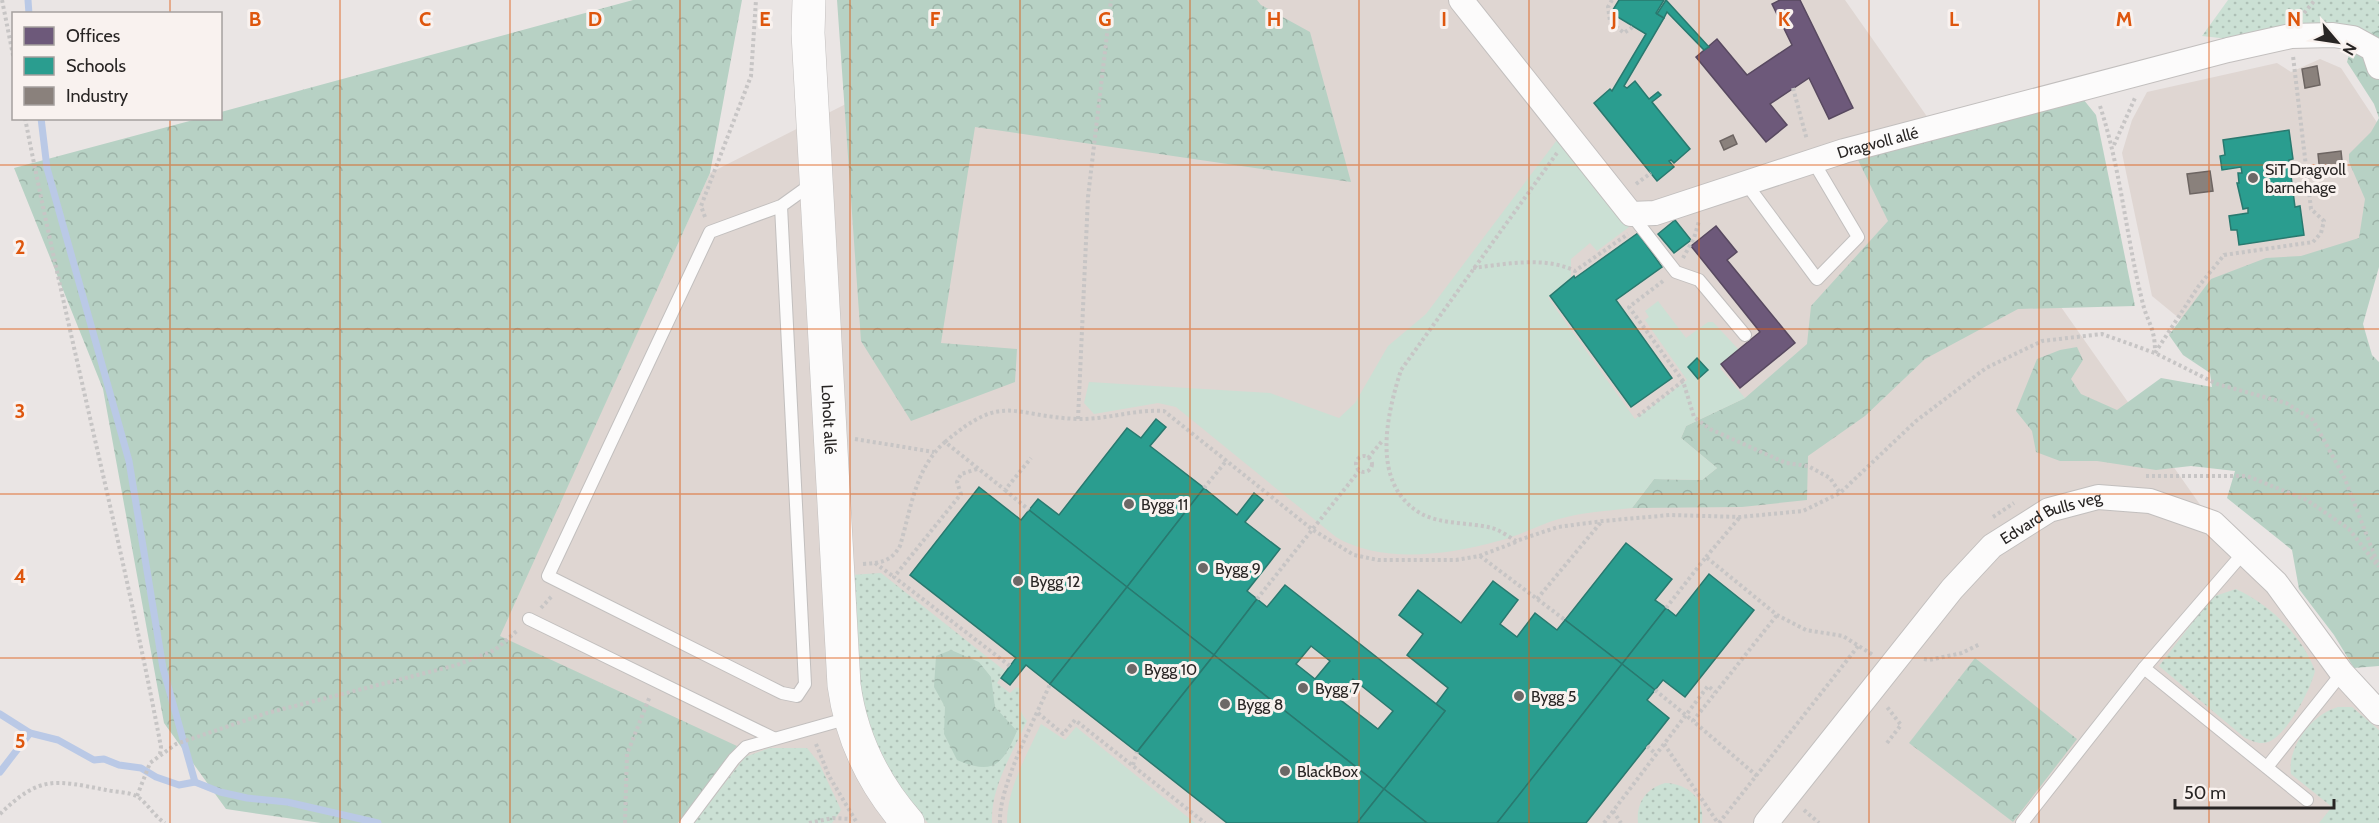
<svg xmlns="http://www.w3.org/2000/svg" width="2379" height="823" font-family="Cabin,sans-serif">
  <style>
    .built { fill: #dfd6d2 }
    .grass { fill: url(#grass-dots) }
    .forest { fill: url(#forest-crowns) }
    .park { fill: #cbe0d4 }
    .offices { fill: #6d597a; stroke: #584960; stroke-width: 1.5 }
    .schools { fill: #2a9d8f; stroke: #29796f; stroke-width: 1.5; fill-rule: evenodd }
    .industry { fill: #8a817c; stroke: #6d6562; stroke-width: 1.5 }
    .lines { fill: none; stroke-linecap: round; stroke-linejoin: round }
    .stream { stroke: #bac9e6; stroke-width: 7 }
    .lane-casing { stroke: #c2bfbe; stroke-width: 14 }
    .street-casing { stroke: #c2bfbe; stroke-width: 26 }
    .secondary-casing { stroke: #c2bfbe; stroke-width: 34 }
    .path { stroke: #c7c5c5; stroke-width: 4; stroke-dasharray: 3 3; stroke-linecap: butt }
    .lane { stroke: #fcfbfb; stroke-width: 12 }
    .street { stroke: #fcfbfb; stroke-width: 24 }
    .secondary { stroke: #fcfbfb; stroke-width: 33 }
    .path-bridge { stroke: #c7c5c5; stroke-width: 4; stroke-dasharray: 3 3; stroke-linecap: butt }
    .grid { fill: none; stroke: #de560d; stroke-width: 1.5; stroke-opacity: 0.55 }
    .poi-dot { fill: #6c6867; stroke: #f9f2ef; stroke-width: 2 }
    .labels { text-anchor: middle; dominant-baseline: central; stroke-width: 6; stroke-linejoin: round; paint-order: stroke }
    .street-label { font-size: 16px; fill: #282524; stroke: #f9f2ef }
    .poi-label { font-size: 16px; fill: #282524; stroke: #f9f2ef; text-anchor: start }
    .grid-label { font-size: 20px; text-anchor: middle; font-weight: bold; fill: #de560d; stroke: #f9f2ef; stroke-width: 6; stroke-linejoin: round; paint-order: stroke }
  </style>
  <defs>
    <pattern id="grass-dots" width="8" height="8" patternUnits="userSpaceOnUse" patternTransform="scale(1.5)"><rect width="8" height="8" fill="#cbe0d4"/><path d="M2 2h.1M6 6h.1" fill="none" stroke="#aec0b6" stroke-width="1.8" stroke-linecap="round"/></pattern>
    <pattern id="forest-crowns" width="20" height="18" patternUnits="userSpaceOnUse" patternTransform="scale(1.5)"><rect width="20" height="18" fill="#b7d1c4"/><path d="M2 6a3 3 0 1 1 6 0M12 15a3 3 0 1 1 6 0" fill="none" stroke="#9db3a8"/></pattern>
  </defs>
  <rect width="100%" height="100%" fill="#eae5e4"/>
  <g class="built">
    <polygon points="1051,0 1845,0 2213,523 2379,713 2379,823 678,823 737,747 499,636 710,173"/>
    <polygon points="2320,59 2341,68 2378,124 2379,140 2359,294 2282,342 2180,319 2152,296 2122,153 2132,120 2147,92 2277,63 2291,72"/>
  </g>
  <g class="grass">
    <polygon points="2228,0 2375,0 2379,1 2379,29 2368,37 2229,39 2202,36"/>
    <path d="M881 573 1005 671 997 683 1010 693 1016 687 1021 689C1018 703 1018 710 1027 721 1013 752 990 788 992 823H928L897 791 875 746 855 678 850 575Z"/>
    <path d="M2236 589C2270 605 2302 635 2315 671 2311 689 2287 735 2268 742 2259 745 2253 741 2245 738L2159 666 2212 597Z"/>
    <path d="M2338 707H2352L2379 730V823H2319L2332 807 2291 774C2287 747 2312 714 2338 707Z"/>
    <polygon points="769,748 807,748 819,763 841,810 832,823 694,823 745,757"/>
    <path d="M1665 783C1689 784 1705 799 1702 823H1638C1636 802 1646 789 1665 783Z"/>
  </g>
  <g class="forest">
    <polygon points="633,0 742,0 710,173 500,636 737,746 678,823 321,823 226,809 164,723 103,389 14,168 197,119 220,118 221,112"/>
    <polygon points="837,0 1257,0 1261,5 1310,32 1351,182 975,127 941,343 1017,349 1015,382 911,421 861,341"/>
    <polygon points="2379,29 2379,267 2363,324 2372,355 2379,362 2379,666 2354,668 2334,635 2299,589 2292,550 2227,498 2235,471 2191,466 2156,470 2097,461 2060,461 2036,452 2032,431 2016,411 2037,359 2060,350 2077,347 2083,360 2071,379 2081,394 2117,410 2161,378 2212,387 2210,373 2183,355 2169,335 2211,279 2266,258 2301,256 2359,238 2365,199 2349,162 2349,154 2371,132 2379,118 2374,104 2347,62 2352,44"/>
    <polygon points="2079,94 2096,115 2135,306 2018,309 1925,359 1865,416 1808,456 1807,500 1742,507 1632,508 1654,479 1702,480 1717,468 1681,438 1686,426 1745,398 1807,344 1811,306 1888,221 1857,158"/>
    <path d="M951 650 979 662 991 677 995 707 1017 731C1003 764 994 776 957 760L944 734 945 707 934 687 936 656Z"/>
    <polygon points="1975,658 2077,739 2013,822 1909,743"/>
  </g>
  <g class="park">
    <path d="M1557 140 1629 227 1597 251 1590 243 1571 259V277L1548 298 1635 419 1687 380 1645 320 1649 317 1645 311 1658 301 1686 338 1708 322H1713L1739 350 1720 368 1745 398 1686 426 1681 438 1717 468 1702 480 1654 479 1632 508C1608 511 1582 512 1559 519 1538 525 1519 536 1498 541 1449 555 1381 564 1336 537L1176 407 1158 403 1094 414 1084 403 1089 382 1270 393 1339 418 1355 403 1388 346 1426 314Z"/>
    <path d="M1041 724 1065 740 1076 727 1195 823H1007C1007 788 1027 755 1041 724Z"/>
  </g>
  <g class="offices">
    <polygon points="1780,0 1800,0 1853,108 1829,119 1809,78 1770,104 1787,125 1766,142 1696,57 1717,39 1747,75 1792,45 1772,4"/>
    <polygon points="1716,226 1737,252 1727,260 1795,343 1740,388 1721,364 1760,332 1691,246"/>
  </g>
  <g class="schools">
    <polygon points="1619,0 1664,0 1656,13 1664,18 1624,86 1627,88 1635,81 1649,99 1658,92 1661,95 1652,102 1690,149 1674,163 1671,160 1669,161 1674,167 1657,181 1594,103 1610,89 1612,91 1646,34 1611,13"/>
    <polygon points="1666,0 1709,47 1704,50 1667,12 1664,18 1657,14"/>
    <polygon points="2289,130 2293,159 2289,160 2295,207 2300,206 2304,235 2239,245 2237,230 2231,230 2229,216 2248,213 2248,208 2243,209 2237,183 2239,183 2238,173 2242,173 2241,167 2222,170 2220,156 2225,155 2223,140"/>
    <polygon points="1675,220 1691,240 1674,253 1658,234"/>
    <polygon points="1638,233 1662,267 1616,300 1672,378 1631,407 1550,296 1574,276 1575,278"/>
    <polygon points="1697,358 1708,370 1698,379 1688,367"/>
    <polygon points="1156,419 1166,427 1150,446 1204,488 1127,587 1029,510 1038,499 1059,515 1127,428 1141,438"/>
    <polygon points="979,487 1021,520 1029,510 1127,587 1050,684 1026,665 1010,685 1001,678 1016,658 910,575"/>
    <polygon points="1204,488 1237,515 1254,493 1263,500 1245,522 1280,549 1247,591 1257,599 1214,655 1127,587"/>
    <polygon points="1626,543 1672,579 1655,600 1666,608 1622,664 1565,620"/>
    <polygon points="1709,574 1754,610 1685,697 1663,680 1655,690 1622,664 1666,608 1676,616"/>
    <polygon points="1493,581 1518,600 1500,624 1517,637 1535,613 1557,630 1565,620 1622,664 1497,823 1427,823 1384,789 1445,711 1436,704 1448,688 1407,655 1423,634 1399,615 1418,590 1461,623"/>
    <path d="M1285 585 1445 711 1384 789 1214 655 1257 599 1267 607ZM1311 646 1330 661 1315 679 1296 664ZM1353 679 1393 711 1378 729 1338 698 1341 694 1345 696 1351 693 1348 685Z"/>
    <polygon points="1127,587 1214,655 1137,752 1050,684"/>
    <polygon points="1214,655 1384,789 1357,823 1227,823 1137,752"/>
    <polygon points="1622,664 1655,690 1647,700 1669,718 1647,746 1586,823 1497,823"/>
    <polygon points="1384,789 1427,823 1357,823"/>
  </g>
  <g class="industry">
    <polygon points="2317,66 2320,85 2305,88 2302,69"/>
    <polygon points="1733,135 1737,144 1724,150 1720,141"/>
    <polygon points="2341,151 2343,170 2320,173 2318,154"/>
    <polygon points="2210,171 2213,191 2190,194 2187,174"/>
  </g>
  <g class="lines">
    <g class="stream">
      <polyline points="28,0 29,14"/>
      <polyline points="41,118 47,168 129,461 163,668 195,782 220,792 247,798 287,802 378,823"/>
      <polyline points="0,714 30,733 58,740 94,760 104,759 119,765 141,768 156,777 179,785 195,782"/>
      <polyline points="0,772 30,733"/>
    </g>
    <defs>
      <g id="lane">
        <polyline points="1745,182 1817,279 1858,237 1813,161"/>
        <polyline points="781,206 805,684 797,696 782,693 548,576 710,232 781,206 813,183"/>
        <polyline points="1631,214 1676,272 1699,280 1745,335"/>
        <polyline points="529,619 773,738"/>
        <polyline points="2144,668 2307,800"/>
        <polyline points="2267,767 2342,673"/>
        <polyline points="686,823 734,759 746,747 849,718"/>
        <polyline points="2022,823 2144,668 2245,551"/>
      </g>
      <g id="street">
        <path id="s1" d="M1461 0 1631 214 1655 213 1844 151 2228 50 2291 36 2333 35 2353 38 2373 49 2379 67"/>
        <path id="s2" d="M1766 823 1952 589 1992 546 2049 510 2098 497 2150 501 2213 523 2276 583 2342 673 2379 713"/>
      </g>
      <g id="secondary">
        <path id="s3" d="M809 0 808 33 844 685C851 737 873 783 908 823"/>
      </g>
    </defs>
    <use href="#lane" class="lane-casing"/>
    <use href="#street" class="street-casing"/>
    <use href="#secondary" class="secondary-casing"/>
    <g class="path">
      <polyline points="2,0 14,60"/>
      <polyline points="1612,0 1608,7 1610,21 1624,33 1634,26"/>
      <polyline points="2304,13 2315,0"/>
      <polyline points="1793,88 1807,140"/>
      <path d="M2100 106C2121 170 2126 236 2142 300 2147 323 2155 326 2155 352"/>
      <path d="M25 118C66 329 121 536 161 747L160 754"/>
      <polyline points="2114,145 2135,98"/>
      <path d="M1557 153 1401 370C1387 414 1370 483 1420 513 1441 525 1469 522 1492 528 1500 530 1509 537 1516 541L1558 527 1603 521 1670 515 1740 517 1803 511 1840 493 1916 421 1986 368 2042 341 2102 334 2155 353 2217 384 2286 403 2313 420 2345 479 2379 567"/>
      <polyline points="1636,184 1651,173"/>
      <polyline points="705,217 701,206 751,76 756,0"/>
      <polyline points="1683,258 1694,238 1699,221"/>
      <path d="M1473 268C1506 264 1545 256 1575 271L1628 234"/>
      <polyline points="1663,281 1629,307 1683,381 1694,417 1710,429 1786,463 1808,466 1830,478 1840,493"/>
      <polyline points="2155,353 2198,287 2224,255 2313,242 2321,233 2324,221 2311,209 2293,56"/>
      <polyline points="1638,416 1683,381"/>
      <polyline points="1078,419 1088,197 1111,0"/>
      <polyline points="855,439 934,452"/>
      <path d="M945 442C1004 392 1011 416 1077 419 1106 420 1134 409 1164 411L1313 530 1354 555 1378 560H1456L1479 556 1516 542"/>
      <circle cx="1364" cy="464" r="8"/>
      <polyline points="1368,458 1383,440"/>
      <polyline points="977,469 961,474 957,482 961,494 894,577 1010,666"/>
      <polyline points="2146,476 2247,476 2307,500 2349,529 2377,565"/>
      <polyline points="1204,488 1227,460"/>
      <polyline points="1005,490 1029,510"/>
      <polyline points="1993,517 2014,503"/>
      <polyline points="1480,556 1565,620"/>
      <polyline points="1706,557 1740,517"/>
      <polyline points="875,563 894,577"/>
      <path d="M863 564C880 563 891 562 900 546 911 509 915 468 945 442L1005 490 1031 458"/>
      <polyline points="1257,599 1359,471"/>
      <polyline points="1537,599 1602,521"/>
      <polyline points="541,608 552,596"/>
      <polyline points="1666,608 1706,557 1777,615 1806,630 1843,636 1873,655"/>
      <polyline points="1924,659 1929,660 1962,653 1980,644"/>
      <polyline points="1038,713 1063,734 1075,720 1205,823"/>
      <polyline points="1887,743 1901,725 1887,707"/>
      <polyline points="816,744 829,776 857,823"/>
      <polyline points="1664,744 1718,823"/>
      <polyline points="1647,746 1656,754"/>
      <polyline points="1133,765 1137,752"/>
      <polyline points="1757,776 1693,721 1777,615"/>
      <polyline points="137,796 150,763 176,744 267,713 457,665 495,650 518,630"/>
      <polyline points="1804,810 1819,823"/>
      <polyline points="1613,811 1621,823"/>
      <path d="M0 814C40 775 55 780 106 790 115 792 131 792 138 797 148 804 154 816 165 823"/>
      <polyline points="625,823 627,754 650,696"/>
      <polyline points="809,823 833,818 851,819"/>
      <path d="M1000 823C998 787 1035 719 1050 684"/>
      <polyline points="1604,823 1708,686 1715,692"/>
      <polyline points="1719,823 1859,645"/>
    </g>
    <use href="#lane" class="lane"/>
    <use href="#street" class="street"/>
    <use href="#secondary" class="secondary"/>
    <polyline class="path-bridge" points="1655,690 1693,721"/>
  </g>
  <path class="grid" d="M170 0V14M340 0V823M510 0V823M680 0V823M850 0V823M1020 0V823M1190 0V823M1359 0V823M1529 0V823M1699 0V823M1869 0V823M2039 0V823M2209 0V823M170 118V823M0 165H2379M0 329H2379M0 494H2379M0 658H2379"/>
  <g class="poi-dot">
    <circle cx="2253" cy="178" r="6"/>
    <circle cx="1129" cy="504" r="6"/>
    <circle cx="1203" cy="568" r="6"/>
    <circle cx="1018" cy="581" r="6"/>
    <circle cx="1132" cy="669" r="6"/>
    <circle cx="1303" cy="688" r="6"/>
    <circle cx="1519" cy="696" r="6"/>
    <circle cx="1225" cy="704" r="6"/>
    <circle cx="1285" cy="771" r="6"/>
  </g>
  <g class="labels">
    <g class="street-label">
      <text stroke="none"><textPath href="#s1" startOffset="531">Dragvoll allé</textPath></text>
      <text stroke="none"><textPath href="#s3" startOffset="420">Loholt allé</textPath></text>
      <text stroke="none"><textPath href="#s2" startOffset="424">Edvard Bulls veg</textPath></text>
    </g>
    <g class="poi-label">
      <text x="2265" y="169">SiT Dragvoll<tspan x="2265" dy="18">barnehage</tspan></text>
      <text x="1141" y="504">Bygg 11</text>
      <text x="1215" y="568">Bygg 9</text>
      <text x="1030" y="581">Bygg 12</text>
      <text x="1144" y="669">Bygg 10</text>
      <text x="1315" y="688">Bygg 7</text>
      <text x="1531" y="696">Bygg 5</text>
      <text x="1237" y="704">Bygg 8</text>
      <text x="1297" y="771">BlackBox</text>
    </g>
  </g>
  <g class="grid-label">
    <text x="255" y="26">B</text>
    <text x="425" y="26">C</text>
    <text x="595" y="26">D</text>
    <text x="765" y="26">E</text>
    <text x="935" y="26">F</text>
    <text x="1105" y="26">G</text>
    <text x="1274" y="26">H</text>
    <text x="1444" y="26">I</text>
    <text x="1614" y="26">J</text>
    <text x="1784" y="26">K</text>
    <text x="1954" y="26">L</text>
    <text x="2124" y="26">M</text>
    <text x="2294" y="26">N</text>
    <text x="20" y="254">2</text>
    <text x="20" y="418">3</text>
    <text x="20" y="583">4</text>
    <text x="20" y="748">5</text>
  </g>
  <rect x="12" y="12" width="210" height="108" fill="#f9f2ef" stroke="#a5a09e" stroke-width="1.5"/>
  <rect x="24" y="27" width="30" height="18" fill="#6d597a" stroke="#a5a09e" stroke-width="1.5"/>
  <text x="66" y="42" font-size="18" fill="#282524">Offices</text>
  <rect x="24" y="57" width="30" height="18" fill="#2a9d8f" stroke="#a5a09e" stroke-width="1.5"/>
  <text x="66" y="72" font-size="18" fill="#282524">Schools</text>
  <rect x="24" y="87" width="30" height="18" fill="#8a817c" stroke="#a5a09e" stroke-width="1.5"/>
  <text x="66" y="102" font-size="18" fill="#282524">Industry</text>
  <g transform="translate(2337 42) rotate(119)" stroke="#f9f2ef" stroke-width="4.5" paint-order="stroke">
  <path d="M0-4.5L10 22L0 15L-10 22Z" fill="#282524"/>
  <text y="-9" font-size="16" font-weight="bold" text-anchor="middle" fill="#282524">N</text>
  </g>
  <path d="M2175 799v9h159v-9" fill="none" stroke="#282524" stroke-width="3"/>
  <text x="2184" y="799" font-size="18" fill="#282524" stroke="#f9f2ef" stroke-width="4.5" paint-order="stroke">50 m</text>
</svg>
